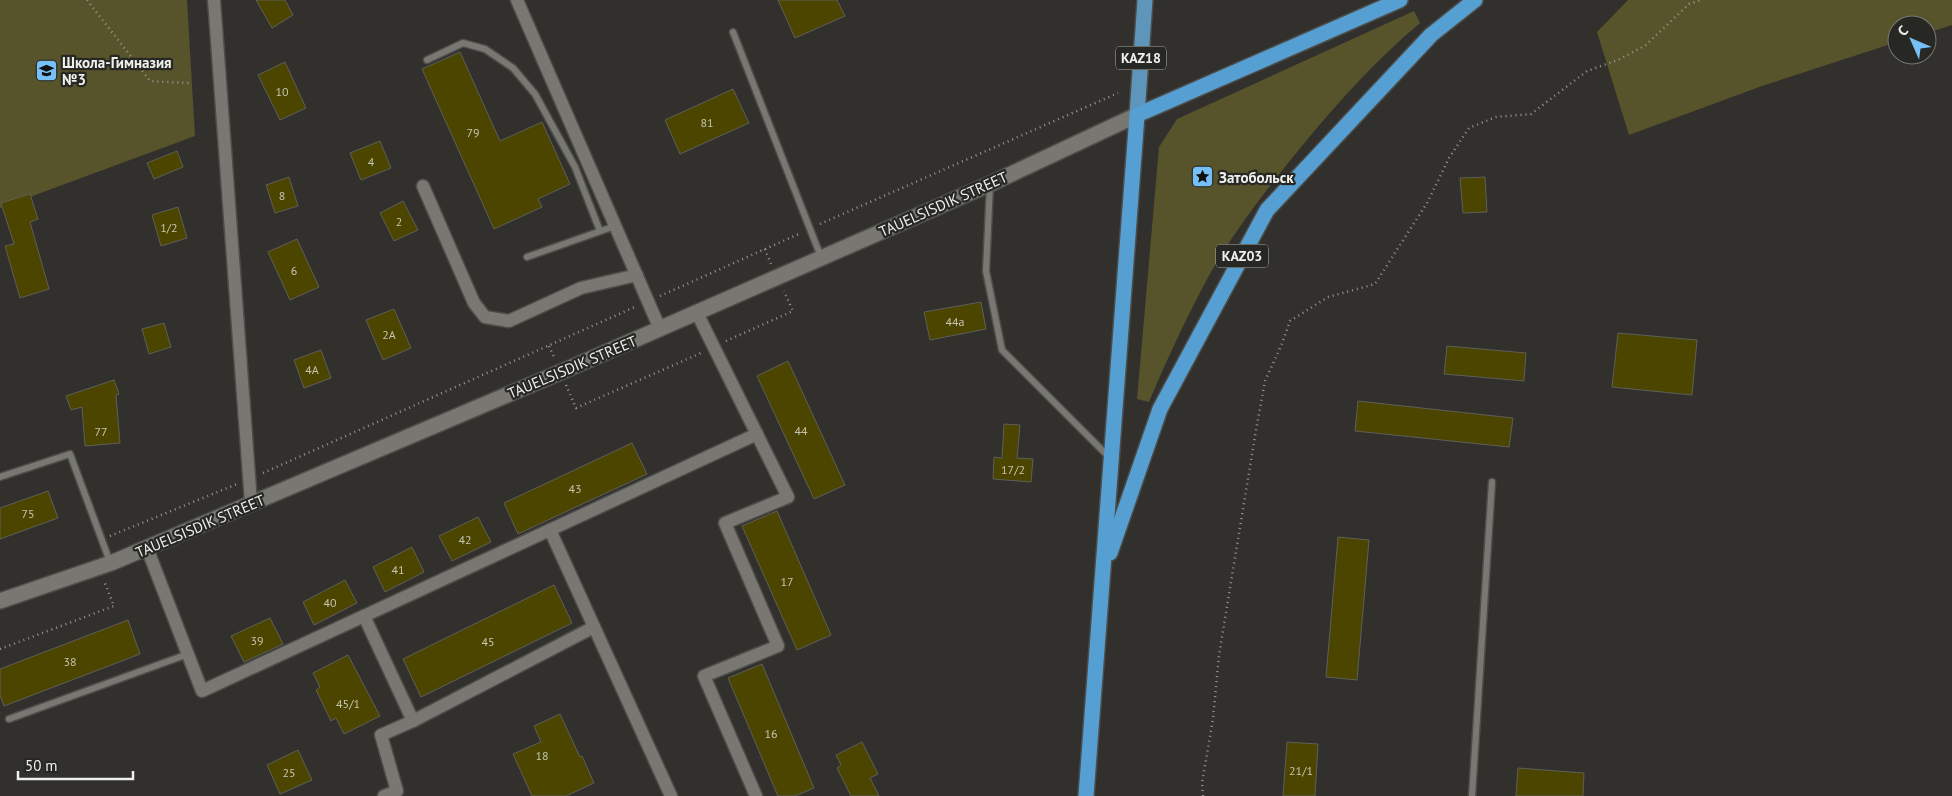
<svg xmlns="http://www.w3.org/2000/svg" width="1952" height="796" font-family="'PT Sans',sans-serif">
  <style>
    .green { fill: #57532b }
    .building { fill: #4b4500; stroke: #5f5f5a }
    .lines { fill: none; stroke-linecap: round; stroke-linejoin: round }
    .service-casing { stroke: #4c4c49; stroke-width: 9 }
    .minor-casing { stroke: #4c4c49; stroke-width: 15 }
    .tertiary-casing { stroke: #4c4c49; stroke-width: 18 }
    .primary-casing { stroke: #4c4c49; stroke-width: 18 }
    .trunk-casing { stroke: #4c4c49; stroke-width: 18 }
    .path { stroke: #989794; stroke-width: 2.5; stroke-dasharray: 1 4; stroke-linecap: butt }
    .service { stroke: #787772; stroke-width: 6 }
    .minor { stroke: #787772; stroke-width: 12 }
    .tertiary { stroke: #787772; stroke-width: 15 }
    .primary { stroke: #5e95ba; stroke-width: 15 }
    .trunk { stroke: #559fd2; stroke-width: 15 }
    .labels { text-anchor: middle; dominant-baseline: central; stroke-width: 4.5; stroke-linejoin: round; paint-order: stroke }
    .number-label { font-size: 12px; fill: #c6c4b1 }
    .shield { fill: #272723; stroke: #b3b3b0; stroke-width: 1 }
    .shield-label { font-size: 14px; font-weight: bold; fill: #efefec }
    .poi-label { font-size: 15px; font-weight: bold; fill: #efefec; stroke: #272723; text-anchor: start }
    .street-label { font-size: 15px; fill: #efefec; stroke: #272723 }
  </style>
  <rect width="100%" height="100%" fill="#31302c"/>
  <g class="green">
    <polygon points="0,0 187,0 195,136 0,208"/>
    <polygon points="1628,0 1952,0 1952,25 1927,33 1927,25 1897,25 1897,42 1762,86 1629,135 1597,32"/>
    <path d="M1414 11 1420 23C1376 60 1338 102 1302 146 1269 186 1237 227 1211 272 1188 314 1168 357 1149 402L1137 399 1159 147 1177 119Z"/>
  </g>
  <g class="building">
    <polygon points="256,0 285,0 293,15 272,28"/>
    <polygon points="778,0 837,0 845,16 795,38"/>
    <polygon points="460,52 500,141 542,122 570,184 538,199 542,207 494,229 422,69"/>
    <polygon points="285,62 306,108 280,120 258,75"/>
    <polygon points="733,89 749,123 680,154 665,120"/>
    <polygon points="380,141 391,168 361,180 350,153"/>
    <polygon points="177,151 183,167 154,179 147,163"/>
    <polygon points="289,177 298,206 275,213 266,185"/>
    <polygon points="1485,177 1487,212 1463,213 1460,178"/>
    <polygon points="30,194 38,219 30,222 49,289 20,298 5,246 14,244 1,203"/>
    <polygon points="403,201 418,230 394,241 380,213"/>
    <polygon points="178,207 187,238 161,246 152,215"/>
    <polygon points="297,239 319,287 290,300 268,252"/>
    <polygon points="981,302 986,329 930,340 924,312"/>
    <polygon points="394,309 411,348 383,360 366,320"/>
    <polygon points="164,323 171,347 149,354 142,329"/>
    <polygon points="1618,333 1697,340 1692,395 1612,387"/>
    <polygon points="1447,346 1526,353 1524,381 1444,374"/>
    <polygon points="321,350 331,378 304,388 294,360"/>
    <polygon points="788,361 845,485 814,499 757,376"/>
    <polygon points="114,380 119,394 116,395 120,443 85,446 82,407 71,410 66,396"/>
    <polygon points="1358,401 1513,418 1509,447 1355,431"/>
    <polygon points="1004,424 1020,425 1017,458 1033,459 1031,482 993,479 994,457 1002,458"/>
    <polygon points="632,443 647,474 518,534 504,503"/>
    <polygon points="48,491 58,518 0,539 0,508"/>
    <polygon points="777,511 831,635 797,650 742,526"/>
    <polygon points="478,517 491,542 452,561 439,536"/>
    <polygon points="1338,537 1369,540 1357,680 1326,677"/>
    <polygon points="412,547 424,572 385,592 373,567"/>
    <polygon points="345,580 357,603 314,625 303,602"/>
    <polygon points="554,585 572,623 421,697 403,659"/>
    <polygon points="270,618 283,644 244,662 231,636"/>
    <polygon points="128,620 140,654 4,706 0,695 0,669"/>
    <polygon points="348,655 380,716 344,734 336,718 331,721 316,690 320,687 313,673"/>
    <polygon points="762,664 814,788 795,796 778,796 728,678"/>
    <polygon points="560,714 580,757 582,756 594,783 566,796 532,796 513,754 541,742 534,726"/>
    <polygon points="862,742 878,774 870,778 879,796 851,796 837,768 841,765 836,755"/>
    <polygon points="1287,742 1318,744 1315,796 1283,796"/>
    <polygon points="298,750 312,780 280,794 267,765"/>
    <polygon points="1518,768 1584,773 1583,796 1516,796"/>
  </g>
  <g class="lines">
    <defs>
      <g id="service">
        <polyline points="733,32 821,257"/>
        <polyline points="427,60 463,43 485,49 513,68 535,94 575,167 600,231"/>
        <polyline points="990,185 986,271 1002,350 1109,457"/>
        <polyline points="527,257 615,226"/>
        <polyline points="0,477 70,454 110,562"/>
        <polyline points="9,719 188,654"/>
        <polyline points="1472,796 1492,482"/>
      </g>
      <g id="minor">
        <polyline points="214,0 251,503"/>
        <polyline points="517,0 660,329"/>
        <polyline points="423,186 474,303 485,317 509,321 581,288 637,275"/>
        <polyline points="697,313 788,497 725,523 778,646 704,676 756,796"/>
        <polyline points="550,530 671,796"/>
        <polyline points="147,548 202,691 757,434"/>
        <polyline points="364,616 413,721"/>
        <polyline points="384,796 397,791 381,735 413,721 594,627"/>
      </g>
      <polyline id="tertiary" points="0,601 111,563 561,372 990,184 1137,115"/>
      <polyline id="primary" points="1137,115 1145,0"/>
      <g id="trunk">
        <polyline points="1110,553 1160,409 1267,210 1431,35 1475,0"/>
        <polyline points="1086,796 1137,115 1400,0"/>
      </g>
    </defs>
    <use href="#service" class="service-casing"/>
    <use href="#minor" class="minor-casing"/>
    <use href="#tertiary" class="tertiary-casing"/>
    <use href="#primary" class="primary-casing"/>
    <use href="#trunk" class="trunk-casing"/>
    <g class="path">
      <polyline points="87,0 150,81 189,83"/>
      <polyline points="820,224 1118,93"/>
      <polyline points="765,249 771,264"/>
      <polyline points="660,296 801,233"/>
      <polyline points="726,341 793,311 784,291"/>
      <polyline points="549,346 555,359"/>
      <polyline points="566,385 576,408 701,353"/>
      <polyline points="263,473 637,306"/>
      <polyline points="110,536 237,484"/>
      <polyline points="0,649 114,606 104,581"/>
      <polyline points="1203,796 1202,783 1213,719 1219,655 1256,430 1265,381 1281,346 1290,321 1328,297 1375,284 1427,203 1449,158 1469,128 1496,117 1531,114 1587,71 1618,60 1646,45 1689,4 1701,0"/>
    </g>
    <use href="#service" class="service"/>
    <use href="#minor" class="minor"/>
    <use href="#tertiary" class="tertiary"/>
    <use href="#primary" class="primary"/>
    <use href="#trunk" class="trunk"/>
  </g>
  <defs>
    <symbol id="school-square" viewBox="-11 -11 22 22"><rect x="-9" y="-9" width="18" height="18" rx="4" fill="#77c0f7" stroke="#272723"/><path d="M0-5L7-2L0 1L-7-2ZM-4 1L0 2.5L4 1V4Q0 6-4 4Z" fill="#111"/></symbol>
    <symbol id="sight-square" viewBox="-11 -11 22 22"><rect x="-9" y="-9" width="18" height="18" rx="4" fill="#77c0f7" stroke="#272723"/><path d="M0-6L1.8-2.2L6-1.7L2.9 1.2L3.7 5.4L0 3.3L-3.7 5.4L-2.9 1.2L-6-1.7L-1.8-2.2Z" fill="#111"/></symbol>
  </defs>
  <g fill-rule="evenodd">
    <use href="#school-square" x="34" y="58" width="25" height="25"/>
    <use href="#sight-square" x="1190" y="164" width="25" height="25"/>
  </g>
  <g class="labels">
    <g class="number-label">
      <text x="282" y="91">10</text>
      <text x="707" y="122">81</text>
      <text x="473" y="132">79</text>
      <text x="371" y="161">4</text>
      <text x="282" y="195">8</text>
      <text x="399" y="221">2</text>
      <text x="169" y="227">1/2</text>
      <text x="294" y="270">6</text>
      <text x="955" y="321">44а</text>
      <text x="389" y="334">2А</text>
      <text x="312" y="369">4А</text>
      <text x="801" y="430">44</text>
      <text x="101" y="431">77</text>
      <text x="1013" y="469">17/2</text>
      <text x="575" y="488">43</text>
      <text x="28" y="513">75</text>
      <text x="465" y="539">42</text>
      <text x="398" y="569">41</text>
      <text x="787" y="581">17</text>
      <text x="330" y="602">40</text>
      <text x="257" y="640">39</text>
      <text x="488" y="641">45</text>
      <text x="70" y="661">38</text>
      <text x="348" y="703">45/1</text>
      <text x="771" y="733">16</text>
      <text x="542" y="755">18</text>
      <text x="1301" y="770">21/1</text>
      <text x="289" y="772">25</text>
    </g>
    <g class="shield">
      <rect x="1116" y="46.5" width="50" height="23" rx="4"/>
      <rect x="1216" y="244.5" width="52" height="23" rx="4"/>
    </g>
    <g class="shield-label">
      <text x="1141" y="58">KAZ18</text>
      <text x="1242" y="256">KАZ03</text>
    </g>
    <g class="poi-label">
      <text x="62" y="62">Школа-Гимназия<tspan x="62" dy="17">№3</tspan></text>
      <text x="1219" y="177">Затобольск</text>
    </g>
    <g class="street-label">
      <text transform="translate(943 204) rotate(-24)">TAUELSISDIK STREET</text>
      <text transform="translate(572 367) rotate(-23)">TAUELSISDIK STREET</text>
      <text transform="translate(200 526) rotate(-23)">TAUELSISDIK STREET</text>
    </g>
  </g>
  <g transform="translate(1912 40) rotate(315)"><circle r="24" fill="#272723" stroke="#777773"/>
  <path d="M0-4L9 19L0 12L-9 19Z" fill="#77c0f7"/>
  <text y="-8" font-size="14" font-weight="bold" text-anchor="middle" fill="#efefec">С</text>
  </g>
  <path d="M18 771v8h115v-8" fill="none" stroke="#efefec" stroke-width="2.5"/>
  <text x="25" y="771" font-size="15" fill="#efefec" stroke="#272723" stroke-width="4" paint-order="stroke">50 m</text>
</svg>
